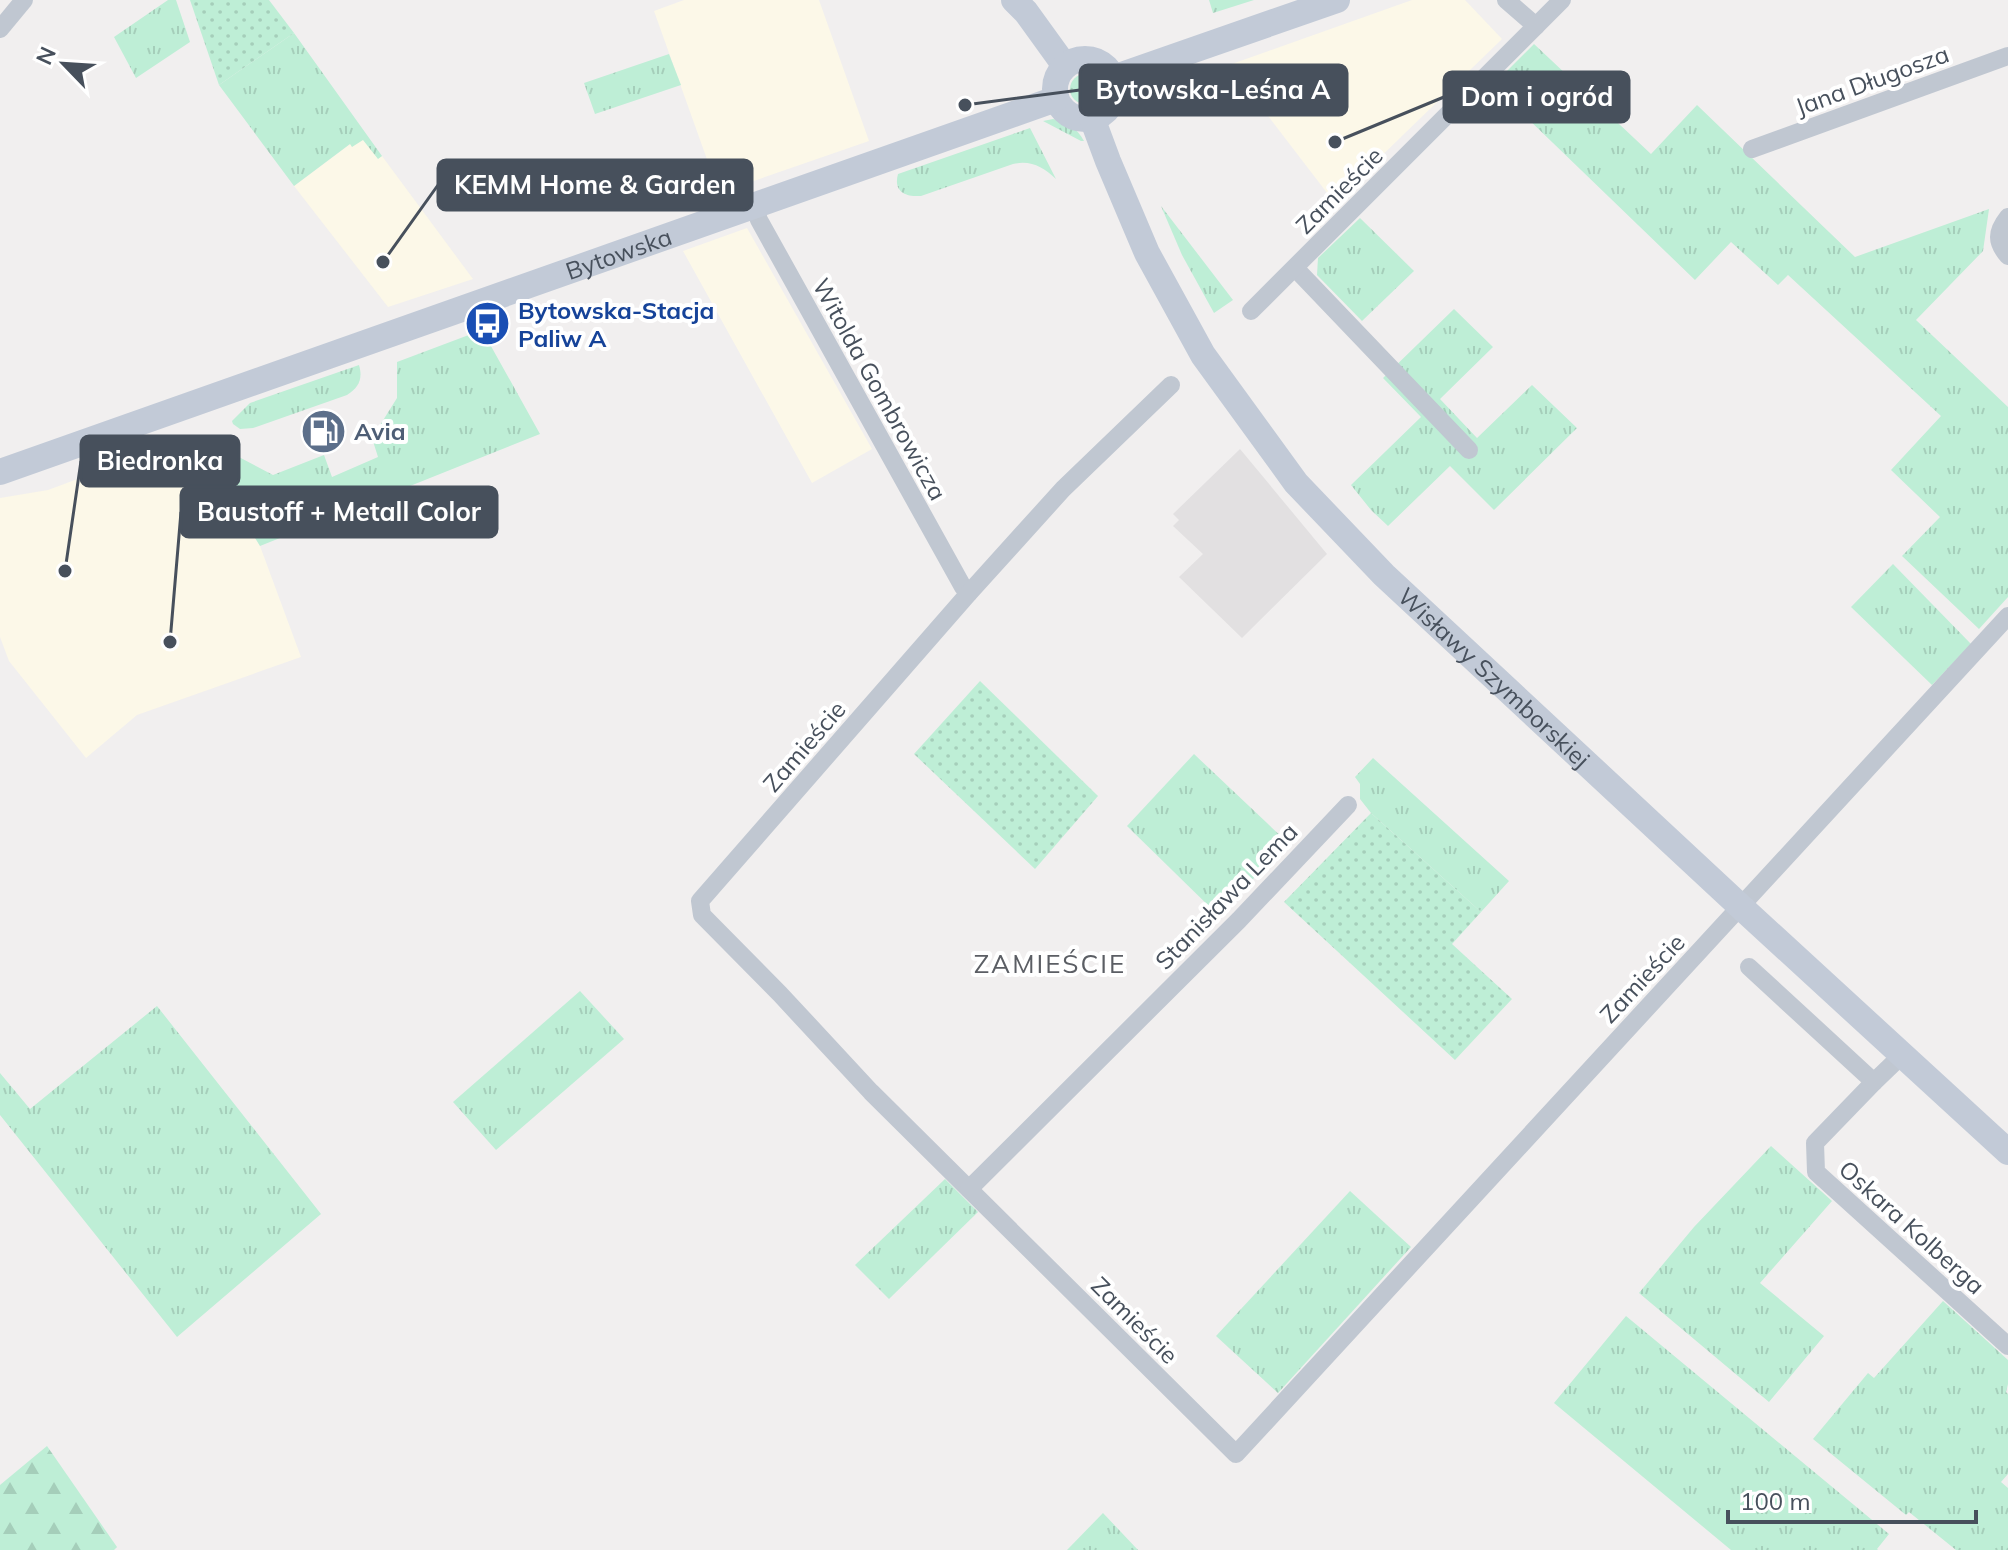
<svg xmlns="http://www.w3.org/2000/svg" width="2008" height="1550" font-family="Mulish,sans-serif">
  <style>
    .commercial { fill: #fcf8e8 }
    .education { fill: #e2e0e1 }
    .grass { fill: url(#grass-tufts) }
    .forest { fill: url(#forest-firs) }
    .garden { fill: url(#garden-dots) }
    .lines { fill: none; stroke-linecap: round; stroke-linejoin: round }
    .street { stroke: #c0c7d1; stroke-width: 18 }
    .secondary { stroke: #c2cad7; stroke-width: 26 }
    .labels { text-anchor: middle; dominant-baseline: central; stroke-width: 8; stroke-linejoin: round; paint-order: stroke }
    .street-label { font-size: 24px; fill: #47505c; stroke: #fff }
    .transit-label { font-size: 24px; font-weight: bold; fill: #164399; stroke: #fff; text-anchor: start }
    .service-label { font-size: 24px; font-weight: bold; fill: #4e5e75; stroke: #fff; text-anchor: start }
    .neighbourhood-label { font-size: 26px; letter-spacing: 2px; fill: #5b5e64; stroke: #fff }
    .leader { fill: none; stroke: #47505c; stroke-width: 3 }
    .callout-dot { fill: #47505c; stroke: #fff; stroke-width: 3 }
    .callout { fill: #47505c; stroke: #47505c; stroke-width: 3 }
    .callout-label { font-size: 26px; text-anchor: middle; font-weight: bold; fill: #fff }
  </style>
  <defs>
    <pattern id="grass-tufts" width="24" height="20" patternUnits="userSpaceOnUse" patternTransform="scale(2)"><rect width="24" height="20" fill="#beeed6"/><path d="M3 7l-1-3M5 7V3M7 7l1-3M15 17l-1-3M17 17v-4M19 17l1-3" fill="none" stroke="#a5ceba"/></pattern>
    <pattern id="forest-firs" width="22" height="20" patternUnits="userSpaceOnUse" patternTransform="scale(2)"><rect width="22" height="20" fill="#beeed6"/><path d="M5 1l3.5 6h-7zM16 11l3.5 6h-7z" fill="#a5ceba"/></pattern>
    <pattern id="garden-dots" width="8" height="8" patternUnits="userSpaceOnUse" patternTransform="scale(2)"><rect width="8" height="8" fill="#beeed6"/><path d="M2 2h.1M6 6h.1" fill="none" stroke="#a5ceba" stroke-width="1.8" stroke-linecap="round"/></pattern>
  </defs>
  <rect width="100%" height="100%" fill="#f1efef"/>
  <g class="commercial">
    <polygon points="684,0 819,0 869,141 719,193 654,11"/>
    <polygon points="1412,0 1465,0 1502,39 1334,202 1229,65"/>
    <polygon points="363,139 378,158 382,156 473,279 388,307 294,186 350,144"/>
    <polygon points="747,228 872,449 812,483 683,251"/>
    <polygon points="188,438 223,462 244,520 260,546 301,657 137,715 86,758 9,661 0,637 0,498 48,490"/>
  </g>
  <polygon class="education" points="1240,449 1327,554 1242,638 1179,577 1203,554 1173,526 1179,520 1173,514"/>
  <g class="grass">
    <polygon points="168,0 176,0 190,42 136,78 114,37"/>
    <polygon points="1209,0 1254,0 1213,13"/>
    <polygon points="294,33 382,156 378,159 363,140 352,147 350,144 294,186 219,85"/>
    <polygon points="1534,44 1651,154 1697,105 1855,257 1989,209 1983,251 1916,320 2008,407 2008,597 1979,629 1902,556 1940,517 1891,470 1941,416 1788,275 1778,285 1731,242 1695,280 1493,85"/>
    <polygon points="669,54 681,85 595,114 584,83"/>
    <circle cx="1085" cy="89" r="15"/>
    <path d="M1053 119C1067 122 1077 128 1084 141H1081L1043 121Z"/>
    <path d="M1030 128 1056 179C1043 167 1031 160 1013 164L921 196C906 197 893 192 898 174Z"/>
    <polygon points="1161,206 1233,300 1214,313 1182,255"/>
    <polygon points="1360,218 1414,271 1362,321 1317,275 1318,258"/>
    <polygon points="1454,309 1493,347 1440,399 1477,438 1532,385 1577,428 1494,510 1450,466 1388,526 1371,510 1351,485 1421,417 1383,378"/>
    <polygon points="482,330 540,434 260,546 244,520 223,462 237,456 273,475 324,455 332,477 378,457 372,438 397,398 397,362"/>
    <path d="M359 365C363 379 359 387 347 395L253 428 240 429 233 424 232 421 250 403Z"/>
    <polygon points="1893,564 1971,644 1932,685 1851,607"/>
    <polygon points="1194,754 1288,843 1218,915 1127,826"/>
    <polygon points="1373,758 1509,881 1481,912 1371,813 1360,799 1360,784 1355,777"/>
    <polygon points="580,991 624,1039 496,1150 453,1102"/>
    <polygon points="157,1006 321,1214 177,1337 0,1115 0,1073 30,1109"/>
    <polygon points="1771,1146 1832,1201 1760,1283 1824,1336 1769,1402 1639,1293 1694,1227"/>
    <polygon points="945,1179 978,1212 889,1299 855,1265"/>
    <polygon points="1350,1191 1411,1247 1278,1393 1216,1336"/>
    <polygon points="1943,1301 2008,1360 2008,1384 2006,1392 2008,1394 2008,1474 2001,1482 2008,1488 2008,1550 1956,1550 1909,1512 1906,1515 1813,1439 1868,1373 1874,1378"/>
    <polygon points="1626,1316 1889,1534 1877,1549 1878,1550 1731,1550 1554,1403"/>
    <polygon points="1103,1513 1138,1550 1067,1550"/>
  </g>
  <polygon class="forest" points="47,1446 117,1547 114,1550 0,1550 0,1485"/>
  <g class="garden">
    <polygon points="190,0 269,0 294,33 219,85"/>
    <polygon points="980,681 1098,796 1035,869 914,754"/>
    <polygon points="1371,813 1481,912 1452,944 1512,999 1455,1060 1284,902"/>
  </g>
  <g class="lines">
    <g class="street">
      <polyline points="1506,0 1536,26"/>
      <polyline points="0,29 24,0"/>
      <polyline points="1752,149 2008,56"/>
      <polyline points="754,205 759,220 963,587 969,593"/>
      <path d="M2008 217C1996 232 1996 242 2008 256"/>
      <polyline points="1295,268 1469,450"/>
      <polyline points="1251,311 1562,0"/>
      <polyline points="1171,385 1063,489 969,593 700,901 702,915 780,994 871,1092 1236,1454 2008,616"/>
      <polyline points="1749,967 1874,1082 1815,1143 1816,1172 2008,1346"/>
      <polyline points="1874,1082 1902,1055"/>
      <polyline points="969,1189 1239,920 1348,805"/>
    </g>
    <g class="secondary">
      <polyline points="1014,0 1026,12 1065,66"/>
      <circle cx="1085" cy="89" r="30"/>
      <polyline points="1113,78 1337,0"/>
      <path id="s1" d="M1092 118 1108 161 1147 253 1203 355 1296 483 1384 575 1741 907 2008 1152"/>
      <path id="s2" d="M0 472 1056 99"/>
    </g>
  </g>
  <defs>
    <symbol id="bus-disc" viewBox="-11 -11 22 22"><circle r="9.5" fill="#1a4fb4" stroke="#fff"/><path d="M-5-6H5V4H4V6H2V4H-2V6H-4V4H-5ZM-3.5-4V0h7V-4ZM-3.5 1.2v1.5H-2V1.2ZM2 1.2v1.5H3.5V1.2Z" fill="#fff"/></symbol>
    <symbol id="fuel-disc" viewBox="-11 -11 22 22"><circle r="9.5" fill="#5c6f8a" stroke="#fff"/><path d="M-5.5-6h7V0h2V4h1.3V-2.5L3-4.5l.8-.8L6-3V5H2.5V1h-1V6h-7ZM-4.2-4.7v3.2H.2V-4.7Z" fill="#fff"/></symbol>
  </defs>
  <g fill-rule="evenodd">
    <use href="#bus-disc" x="462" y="298" width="51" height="51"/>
    <use href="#fuel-disc" x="298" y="406" width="51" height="51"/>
  </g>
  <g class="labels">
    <g class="street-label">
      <text transform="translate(1872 80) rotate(-20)">Jana Długosza</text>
      <text transform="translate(1339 190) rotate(-45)">Zamieście</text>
      <text stroke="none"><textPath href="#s2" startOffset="656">Bytowska</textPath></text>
      <text transform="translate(880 389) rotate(61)">Witolda Gombrowicza</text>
      <text stroke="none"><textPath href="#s1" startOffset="698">Wisławy Szymborskiej</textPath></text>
      <text transform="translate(804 746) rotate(-49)">Zamieście</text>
      <text transform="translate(1226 896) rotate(-46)">Stanisława Lema</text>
      <text transform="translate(1642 978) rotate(-47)">Zamieście</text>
      <text transform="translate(1912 1227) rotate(42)">Oskara Kolberga</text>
      <text transform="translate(1135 1320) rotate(45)">Zamieście</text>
    </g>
    <g class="transit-label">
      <text x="518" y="310">Bytowska-Stacja<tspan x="518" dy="28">Paliw A</tspan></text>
    </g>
    <g class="service-label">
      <text x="354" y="431">Avia</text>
    </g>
    <g class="neighbourhood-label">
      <text x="1050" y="963">ZAMIEŚCIE</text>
    </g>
  </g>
  <path class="leader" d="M965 105L1080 90M1335 142L1444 97M383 262L438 185M65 571L81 461M170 642L181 512"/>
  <g class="callout-dot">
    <circle cx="965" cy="105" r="8"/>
    <circle cx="1335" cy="142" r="8"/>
    <circle cx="383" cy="262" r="8"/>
    <circle cx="65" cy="571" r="8"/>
    <circle cx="170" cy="642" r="8"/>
  </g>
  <g class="callout">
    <rect x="1080" y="65" width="267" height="50" rx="8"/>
    <rect x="1444" y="72" width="185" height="50" rx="8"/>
    <rect x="438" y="160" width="314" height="50" rx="8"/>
    <rect x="81" y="436" width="158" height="50" rx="8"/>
    <rect x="181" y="487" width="316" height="50" rx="8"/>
  </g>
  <g class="callout-label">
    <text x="1213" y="99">Bytowska-Leśna A</text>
    <text x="1537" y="106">Dom i ogród</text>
    <text x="595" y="194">KEMM Home &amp; Garden</text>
    <text x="160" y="470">Biedronka</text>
    <text x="339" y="521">Baustoff + Metall Color</text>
  </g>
  <g transform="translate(64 64) rotate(295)" stroke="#ffffff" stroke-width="6" paint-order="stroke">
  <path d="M0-6L14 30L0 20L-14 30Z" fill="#47505c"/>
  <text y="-12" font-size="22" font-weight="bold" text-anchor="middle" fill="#47505c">N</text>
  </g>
  <path d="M1728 1510v12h248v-12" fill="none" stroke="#47505c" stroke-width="4"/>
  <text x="1740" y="1510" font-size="24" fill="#47505c" stroke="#ffffff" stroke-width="6" paint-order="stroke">100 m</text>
</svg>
